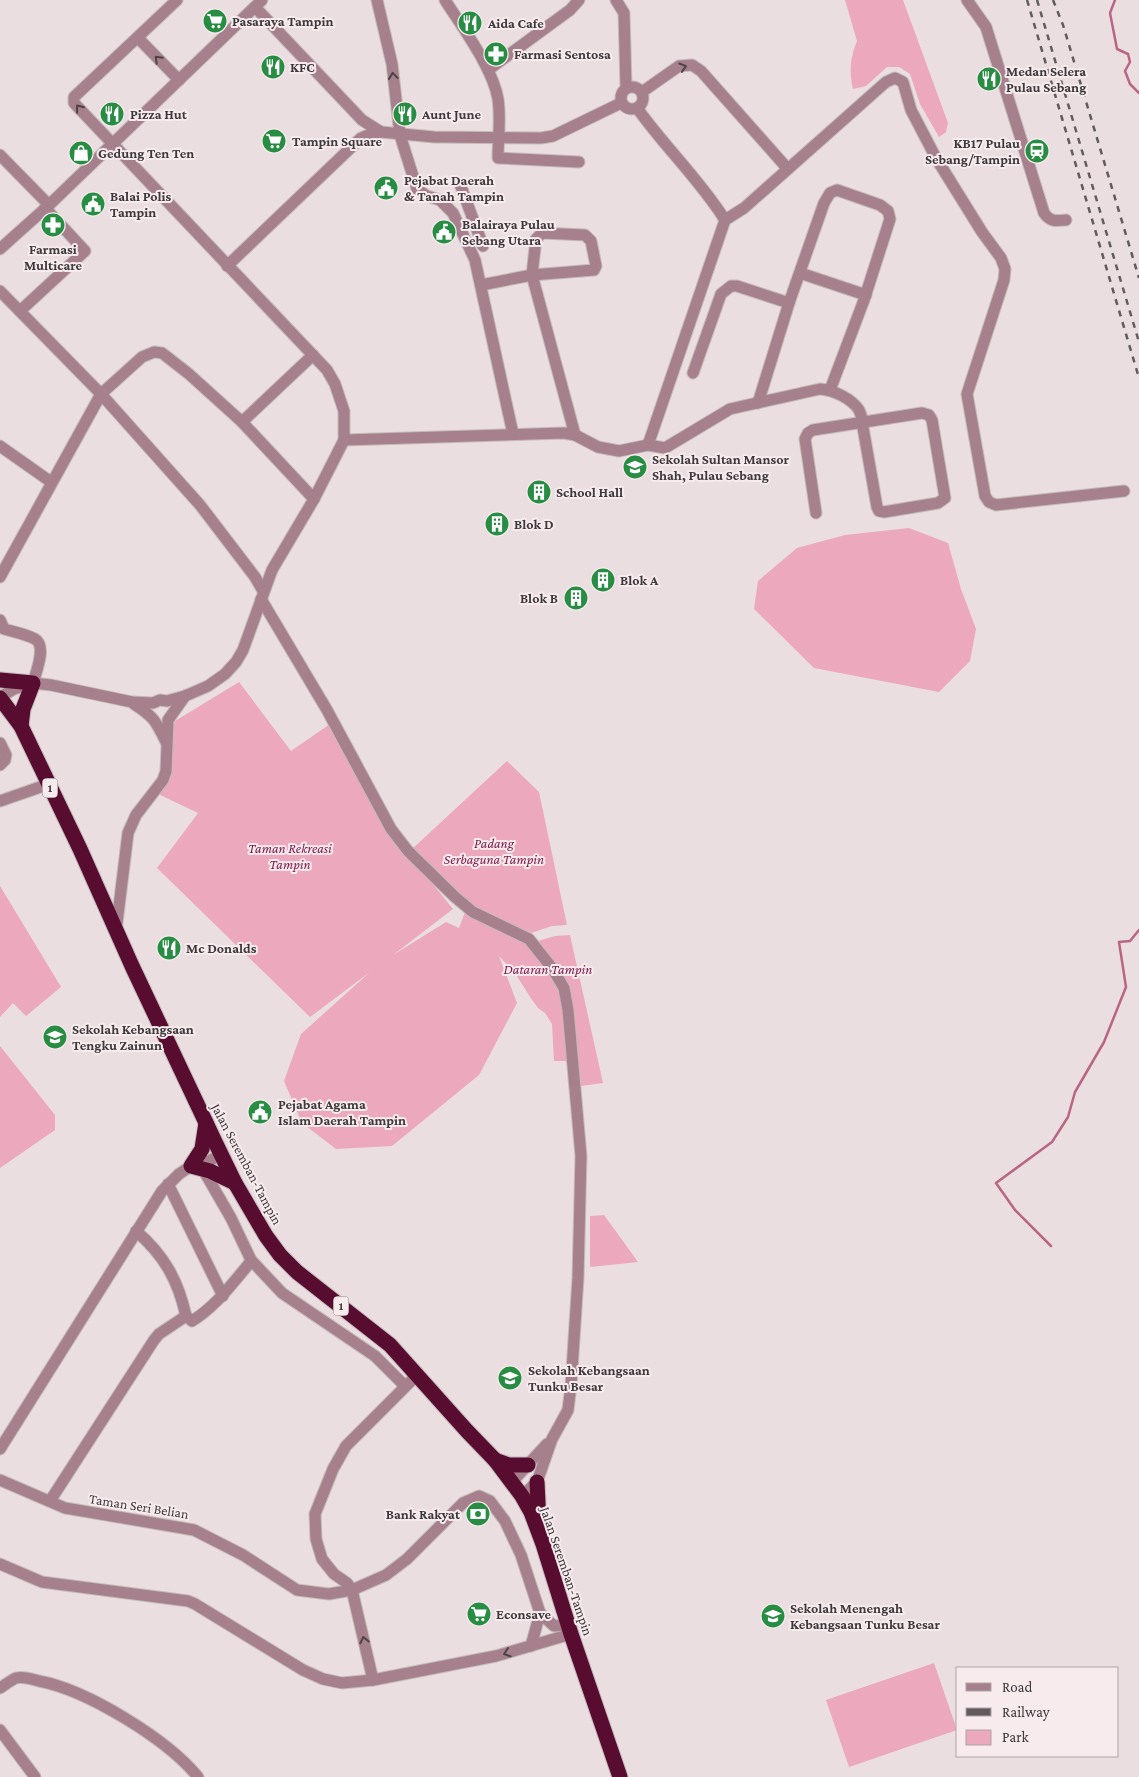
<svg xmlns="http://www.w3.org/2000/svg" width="1139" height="1777" font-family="'Crimson Pro',serif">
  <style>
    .green { fill: #eca8bd }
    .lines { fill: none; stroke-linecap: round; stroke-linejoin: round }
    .stream { stroke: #b86683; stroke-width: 2.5 }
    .minor-casing { stroke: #c4babc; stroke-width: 13 }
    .highway-casing { stroke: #c4babc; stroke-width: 17 }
    .minor { stroke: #a6808c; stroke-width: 11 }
    .highway { stroke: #580c2f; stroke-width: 15 }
    .rail { stroke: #625b5d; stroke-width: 2.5; stroke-dasharray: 6 6; stroke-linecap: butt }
    .oneway { stroke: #4e4447 }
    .labels { text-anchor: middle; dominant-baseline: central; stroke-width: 4; stroke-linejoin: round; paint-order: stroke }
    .shield { fill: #f7ebee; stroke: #766e71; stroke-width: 1 }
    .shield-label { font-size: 12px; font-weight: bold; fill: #3e393b }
    .poi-label { font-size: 14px; font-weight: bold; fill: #3e393b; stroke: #f7ebee; text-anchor: start }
    .park-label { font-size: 14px; font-style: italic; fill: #7e1847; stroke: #f7ebee }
    .street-label { font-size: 14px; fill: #3e393b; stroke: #f7ebee }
  </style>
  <rect width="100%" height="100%" fill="#eadee1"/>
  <g class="green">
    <path d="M845 0H903L948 123 946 132 939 137 920 104 910 74 899 67H887L866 86 853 89C849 72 850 58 857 41Z"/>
    <polygon points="909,528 948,543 961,589 976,629 970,661 939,692 814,668 754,609 758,581 797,548 845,535"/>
    <polygon points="239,682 291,751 330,724 402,846 453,909 393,955 446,922 459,928 467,907 531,943 555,936 570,935 603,1083 581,1086 578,1061 554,1061 552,1024 545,1013 538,1008 530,997 515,973 499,956 517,1003 479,1075 392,1146 336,1149 302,1123 284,1081 301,1034 370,972 310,1017 157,868 198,813 156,793 175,721"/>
    <polygon points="507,761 539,792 567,925 552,926 531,933 494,919 470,906 411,850"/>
    <polygon points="0,886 61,987 26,1016 13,1003 0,1017"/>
    <polygon points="0,1046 55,1115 55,1130 0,1168"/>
    <polygon points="604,1215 638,1262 590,1267 590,1216"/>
    <polygon points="934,1663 957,1730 849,1767 826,1700"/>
  </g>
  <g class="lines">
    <g class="stream">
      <polyline points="1115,0 1110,13 1117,49 1128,54 1130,62 1125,71 1130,84 1139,93"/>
      <polyline points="1051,1246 1015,1210 996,1183 1052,1142 1068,1117 1075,1092 1104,1042 1126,987 1119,942 1130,941 1139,930"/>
    </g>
    <defs>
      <g id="minor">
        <polyline points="377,0 392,64 400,135 417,189 427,196 440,200 453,213 475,260 513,434"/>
        <path d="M445 0C462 27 493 68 498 99 501 118 498 139 498 158L579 162"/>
        <polyline points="616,0 624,13 626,87"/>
        <path d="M967 0 986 27 1044 213C1050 222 1056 221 1066 220"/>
        <polyline points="255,7 362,120 381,132"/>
        <polyline points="138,38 179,80"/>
        <polyline points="488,70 570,10 579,0"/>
        <circle cx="632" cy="98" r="11"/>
        <polyline points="642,92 679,66 692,65 701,71 787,168"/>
        <path d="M637 108C664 146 700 180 725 220"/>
        <polyline points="0,155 49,205"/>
        <polyline points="460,184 483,246"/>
        <polyline points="0,249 49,205 262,0"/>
        <polyline points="227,266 361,138 373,133 381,132 434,137 541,138 553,136 621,103"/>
        <polyline points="800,273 866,295"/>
        <polyline points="481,285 532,275 594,270 596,266 591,241 585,235 542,233 536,239 532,275 575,435"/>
        <polyline points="0,291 101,394 200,505 255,577 263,591"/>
        <polyline points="20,311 85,251 45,208"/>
        <polyline points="313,355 242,422 314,499"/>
        <polyline points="693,373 721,294 731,286 737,286 789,303"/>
        <polyline points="758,403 789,303 824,203 830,193 837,190 880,205 888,211 890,219 864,300 830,390"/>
        <path d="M344 440 564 433 575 435 598 447 619 451 648 445 665 448 730 409 820 389C834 390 852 399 859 410 861 414 862 418 862 422L877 507 879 511 884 512 938 503 945 498 932 420 929 415 922 413 813 430 808 433 805 439 816 513"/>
        <polyline points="648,445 725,220 744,208 886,82 895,78 903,82 911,110 936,158 982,232 1001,258 1005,269 1004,280 967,394 985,496 989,502 996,505 1124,491"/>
        <polyline points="0,446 51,482"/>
        <polyline points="0,577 101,394 142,357 154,352 162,353 189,374 242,422"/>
        <polyline points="261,599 327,710 391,829 408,851 455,897 473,912 529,939 552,968 564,988 568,1010 581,1156 578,1278 571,1385 568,1410 552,1439 537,1482 522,1496"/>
        <path d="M0 620 4 629C14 632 26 634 35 639 47 646 36 672 33 683"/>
        <polyline points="0,697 14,689 33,683 51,685 132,702 153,703 160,700 167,701 185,696 208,686 225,674 236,662 243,650 272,570 314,499 344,440 344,411 335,384 327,370 74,103 74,97 177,0"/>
        <path d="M134 704C153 716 156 721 166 742"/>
        <polyline points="0,743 6,755 5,760 0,765"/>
        <polyline points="0,801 49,784"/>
        <polyline points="116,931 128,833 136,815 163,780 166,771 168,720 185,696"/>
        <polyline points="201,1166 231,1218 251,1260 282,1293 375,1356 405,1386"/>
        <polyline points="168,1184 223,1296"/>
        <path d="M136 1231C164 1255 178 1280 186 1316"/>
        <path d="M186 1316 192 1321C215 1307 231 1285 248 1265L251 1260"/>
        <polyline points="0,1449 162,1191 179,1174 191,1166 201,1161 206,1162 222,1155"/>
        <polyline points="0,1480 65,1508 194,1530 243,1555 297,1590 329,1594 352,1590 386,1575 407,1559 463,1503 479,1496 490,1501 505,1521 521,1555 540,1613 554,1626 568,1625"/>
        <polyline points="512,1482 547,1444"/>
        <polyline points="50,1501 154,1340 159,1334 186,1316"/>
        <polyline points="0,1564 42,1582 188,1601 195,1604 303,1670 323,1679 342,1683 373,1680 496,1656 571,1634"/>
        <polyline points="531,1646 540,1613"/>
        <polyline points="373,1680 352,1590 347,1583 334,1574 322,1559 316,1539 315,1514 333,1469 346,1446 417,1375"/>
        <path d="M0 1688C5 1685 11 1680 16 1678 24 1676 32 1679 39 1681 87 1690 167 1739 198 1777"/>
        <polyline points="0,1730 35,1777"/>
      </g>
      <g id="highway">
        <polyline points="0,680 33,683 23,709 21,726"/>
        <polyline points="0,698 21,726 80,849 132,966 216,1144 235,1183 266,1236 280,1255 297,1272 390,1345 467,1431 495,1460 522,1496 531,1512 543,1544 571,1634 620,1777"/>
        <polyline points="206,1123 202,1149 191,1166 210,1171 235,1183"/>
        <polyline points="495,1460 509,1465 528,1465"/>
        <polyline points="537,1482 539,1523"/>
      </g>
    </defs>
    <use href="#minor" class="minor-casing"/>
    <use href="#highway" class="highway-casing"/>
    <use href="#minor" class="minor"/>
    <use href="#highway" class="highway"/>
    <g class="rail">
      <polyline points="1027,0 1139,378"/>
      <polyline points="1037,0 1139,342"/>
      <polyline points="1053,0 1063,25 1139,278"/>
    </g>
  </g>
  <defs><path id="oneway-chevron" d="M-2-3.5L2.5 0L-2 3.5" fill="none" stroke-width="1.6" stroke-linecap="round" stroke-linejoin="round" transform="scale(1.25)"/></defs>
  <g class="oneway">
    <use href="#oneway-chevron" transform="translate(158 59) rotate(-135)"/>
    <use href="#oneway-chevron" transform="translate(683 67) rotate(-17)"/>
    <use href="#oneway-chevron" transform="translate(393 76) rotate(-96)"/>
    <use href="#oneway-chevron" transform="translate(79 108) rotate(-128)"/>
    <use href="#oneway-chevron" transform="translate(364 1640) rotate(-103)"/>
    <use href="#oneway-chevron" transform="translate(507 1653) rotate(162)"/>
  </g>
  <defs>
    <symbol id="supermarket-disc" viewBox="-11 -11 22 22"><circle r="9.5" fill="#268d42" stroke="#f7ebee"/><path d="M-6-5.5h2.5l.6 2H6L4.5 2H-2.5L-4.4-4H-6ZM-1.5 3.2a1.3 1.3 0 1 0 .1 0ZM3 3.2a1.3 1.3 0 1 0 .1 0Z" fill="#fff"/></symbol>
    <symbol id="restaurant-disc" viewBox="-11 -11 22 22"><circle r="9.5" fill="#268d42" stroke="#f7ebee"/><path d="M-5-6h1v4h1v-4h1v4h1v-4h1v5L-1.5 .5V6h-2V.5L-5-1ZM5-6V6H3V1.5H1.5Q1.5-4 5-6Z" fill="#fff"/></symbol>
    <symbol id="pharmacy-disc" viewBox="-11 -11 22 22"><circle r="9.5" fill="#268d42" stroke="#f7ebee"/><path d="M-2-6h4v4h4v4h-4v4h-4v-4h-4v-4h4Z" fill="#fff"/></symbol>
    <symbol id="station-disc" viewBox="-11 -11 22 22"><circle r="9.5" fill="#268d42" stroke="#f7ebee"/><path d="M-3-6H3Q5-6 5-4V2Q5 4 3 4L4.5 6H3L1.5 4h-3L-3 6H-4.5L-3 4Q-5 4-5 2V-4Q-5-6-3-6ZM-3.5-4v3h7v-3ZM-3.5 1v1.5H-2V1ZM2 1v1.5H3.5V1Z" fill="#fff"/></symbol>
    <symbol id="shop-disc" viewBox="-11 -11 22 22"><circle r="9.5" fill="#268d42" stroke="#f7ebee"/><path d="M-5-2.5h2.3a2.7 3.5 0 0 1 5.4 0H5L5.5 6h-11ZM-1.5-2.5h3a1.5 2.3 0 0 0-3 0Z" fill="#fff"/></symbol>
    <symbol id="civic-disc" viewBox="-11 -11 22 22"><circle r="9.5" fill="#268d42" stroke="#f7ebee"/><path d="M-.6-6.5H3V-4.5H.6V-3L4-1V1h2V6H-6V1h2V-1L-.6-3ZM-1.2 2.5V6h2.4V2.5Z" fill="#fff"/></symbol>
    <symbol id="school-disc" viewBox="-11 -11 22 22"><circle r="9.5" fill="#268d42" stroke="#f7ebee"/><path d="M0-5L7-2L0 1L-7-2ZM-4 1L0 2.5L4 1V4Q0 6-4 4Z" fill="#fff"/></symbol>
    <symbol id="building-disc" viewBox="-11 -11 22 22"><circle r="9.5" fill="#268d42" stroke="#f7ebee"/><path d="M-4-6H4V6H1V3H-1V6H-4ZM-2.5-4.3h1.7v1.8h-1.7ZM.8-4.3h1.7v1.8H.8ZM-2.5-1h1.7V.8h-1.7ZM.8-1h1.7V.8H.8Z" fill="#fff"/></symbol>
    <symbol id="bank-disc" viewBox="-11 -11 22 22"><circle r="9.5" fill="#268d42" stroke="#f7ebee"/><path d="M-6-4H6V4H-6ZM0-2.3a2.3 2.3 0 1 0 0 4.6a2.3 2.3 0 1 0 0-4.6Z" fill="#fff"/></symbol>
  </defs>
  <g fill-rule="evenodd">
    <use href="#supermarket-disc" x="201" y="7" width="28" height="28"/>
    <use href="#restaurant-disc" x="456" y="9" width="28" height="28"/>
    <use href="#pharmacy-disc" x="482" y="40" width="28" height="28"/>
    <use href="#restaurant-disc" x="259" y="53" width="28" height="28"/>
    <use href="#restaurant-disc" x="975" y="65" width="28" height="28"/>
    <use href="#restaurant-disc" x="98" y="100" width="28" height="28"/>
    <use href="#restaurant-disc" x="391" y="100" width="28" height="28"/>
    <use href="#supermarket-disc" x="260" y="127" width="28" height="28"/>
    <use href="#station-disc" x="1023" y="137" width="28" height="28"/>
    <use href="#shop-disc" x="67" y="139" width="28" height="28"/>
    <use href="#civic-disc" x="372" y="174" width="28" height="28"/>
    <use href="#civic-disc" x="79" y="190" width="28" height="28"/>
    <use href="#pharmacy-disc" x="39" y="211" width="28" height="28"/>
    <use href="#civic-disc" x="430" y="218" width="28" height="28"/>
    <use href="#school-disc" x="621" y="453" width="28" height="28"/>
    <use href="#building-disc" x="525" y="478" width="28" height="28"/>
    <use href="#building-disc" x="483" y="510" width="28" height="28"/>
    <use href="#building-disc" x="589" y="566" width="28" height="28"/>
    <use href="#building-disc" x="562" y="584" width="28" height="28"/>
    <use href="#restaurant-disc" x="155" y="934" width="28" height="28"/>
    <use href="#school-disc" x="41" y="1023" width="28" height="28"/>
    <use href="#civic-disc" x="246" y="1098" width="28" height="28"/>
    <use href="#school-disc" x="496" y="1364" width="28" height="28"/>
    <use href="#bank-disc" x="464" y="1500" width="28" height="28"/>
    <use href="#supermarket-disc" x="465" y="1600" width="28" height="28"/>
    <use href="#school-disc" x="759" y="1602" width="28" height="28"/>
  </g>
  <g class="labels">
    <g class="shield">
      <rect x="42.5" y="778.5" width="15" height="19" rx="4"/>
      <rect x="333.5" y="1296.5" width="15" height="19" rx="4"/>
    </g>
    <g class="shield-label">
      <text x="50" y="788">1</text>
      <text x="341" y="1306">1</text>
    </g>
    <g class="poi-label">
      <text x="232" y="21">Pasaraya Tampin</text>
      <text x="488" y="23">Aida Cafe</text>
      <text x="514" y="54">Farmasi Sentosa</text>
      <text x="290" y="67">KFC</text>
      <text x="1006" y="71">Medan Selera<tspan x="1006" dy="16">Pulau Sebang</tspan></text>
      <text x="130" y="114">Pizza Hut</text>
      <text x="422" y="114">Aunt June</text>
      <text x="292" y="141">Tampin Square</text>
      <text x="1020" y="143" text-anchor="end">KB17 Pulau<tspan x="1020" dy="16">Sebang/Tampin</tspan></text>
      <text x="98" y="153">Gedung Ten Ten</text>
      <text x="404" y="180">Pejabat Daerah<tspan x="404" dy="16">&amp; Tanah Tampin</tspan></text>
      <text x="110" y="196">Balai Polis<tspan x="110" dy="16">Tampin</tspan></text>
      <text x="462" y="224">Balairaya Pulau<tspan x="462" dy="16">Sebang Utara</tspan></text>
      <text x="53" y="249" text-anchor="middle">Farmasi<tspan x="53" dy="16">Multicare</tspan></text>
      <text x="652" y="459">Sekolah Sultan Mansor<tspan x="652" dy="16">Shah, Pulau Sebang</tspan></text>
      <text x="556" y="492">School Hall</text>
      <text x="514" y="524">Blok D</text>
      <text x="620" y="580">Blok A</text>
      <text x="558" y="598" text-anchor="end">Blok B</text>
      <text x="186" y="948">Mc Donalds</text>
      <text x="72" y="1029">Sekolah Kebangsaan<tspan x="72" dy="16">Tengku Zainun</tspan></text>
      <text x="278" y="1104">Pejabat Agama<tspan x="278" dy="16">Islam Daerah Tampin</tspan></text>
      <text x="528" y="1370">Sekolah Kebangsaan<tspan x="528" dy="16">Tunku Besar</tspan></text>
      <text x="460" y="1514" text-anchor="end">Bank Rakyat</text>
      <text x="790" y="1608">Sekolah Menengah<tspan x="790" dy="16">Kebangsaan Tunku Besar</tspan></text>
      <text x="496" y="1614">Econsave</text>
    </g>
    <g class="park-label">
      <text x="494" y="843">Padang<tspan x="494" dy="16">Serbaguna Tampin</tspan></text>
      <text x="290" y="848">Taman Rekreasi<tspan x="290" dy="16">Tampin</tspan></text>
      <text x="548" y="969">Dataran Tampin</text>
    </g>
    <g class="street-label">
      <text transform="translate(247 1164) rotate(62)">Jalan Seremban-Tampin</text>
      <text transform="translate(139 1506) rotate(9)">Taman Seri Belian</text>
      <text transform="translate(567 1571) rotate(71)">Jalan Seremban-Tampin</text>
    </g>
  </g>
  <rect x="956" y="1667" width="162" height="90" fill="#f7ebee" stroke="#ada4a6"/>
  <rect x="966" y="1683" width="25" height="8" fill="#a6808c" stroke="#ada4a6"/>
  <text x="1002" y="1692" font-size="15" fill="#3e393b">Road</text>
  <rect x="966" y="1708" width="25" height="8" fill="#625b5d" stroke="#ada4a6"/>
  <text x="1002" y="1717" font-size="15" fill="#3e393b">Railway</text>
  <rect x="966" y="1730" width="25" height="15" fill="#eca8bd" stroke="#ada4a6"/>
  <text x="1002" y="1742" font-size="15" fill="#3e393b">Park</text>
</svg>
